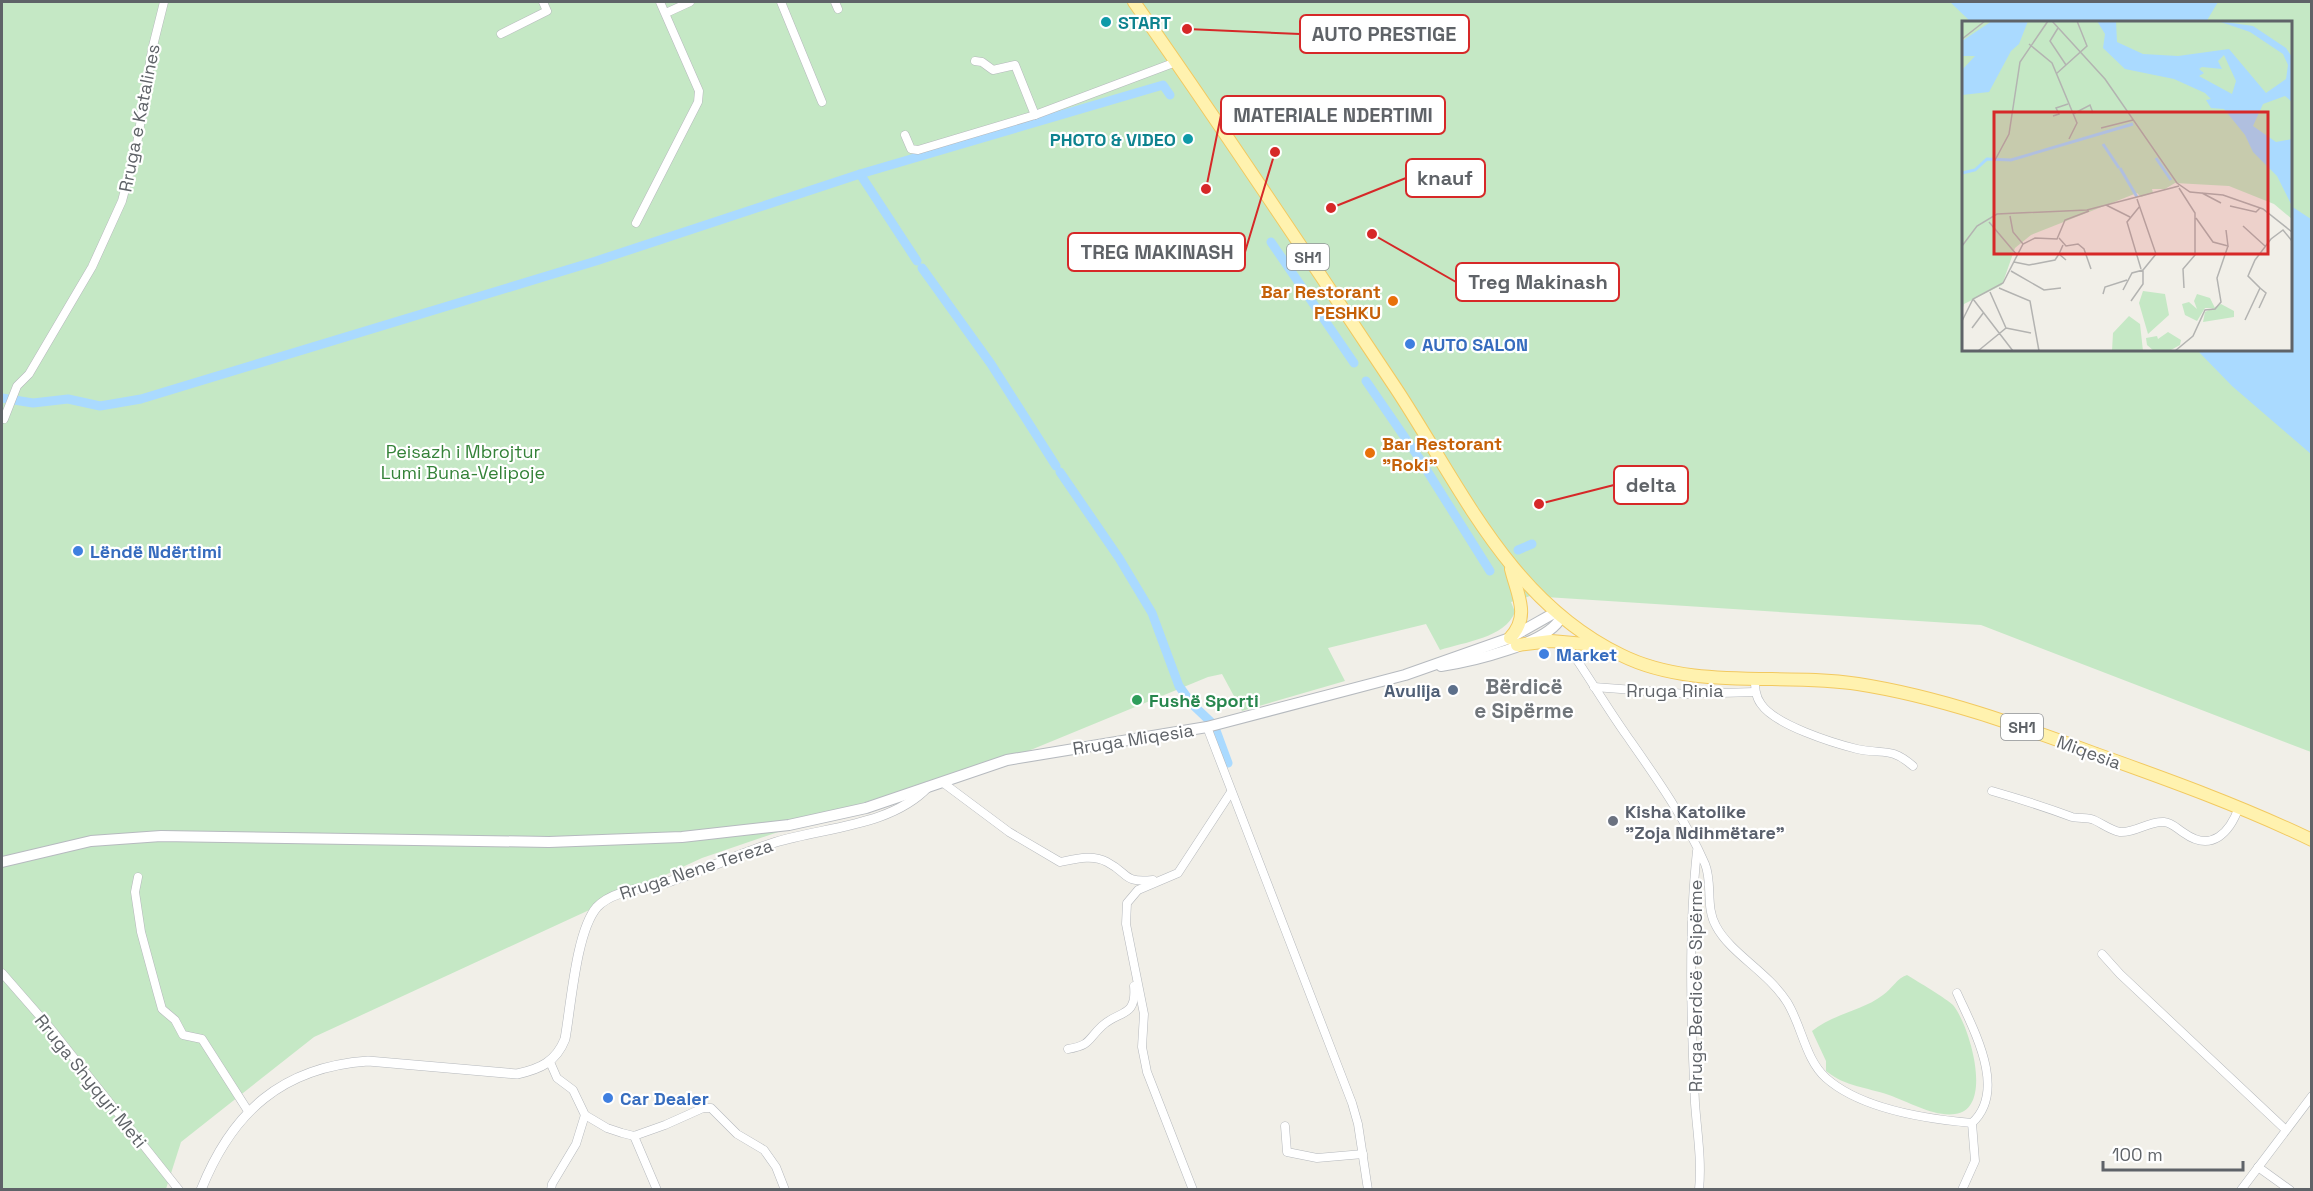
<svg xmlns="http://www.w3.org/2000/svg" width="2313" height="1191" font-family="'Space Grotesk',sans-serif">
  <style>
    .green { fill: #c5e8c5; fill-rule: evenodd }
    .water { fill: #aadaff }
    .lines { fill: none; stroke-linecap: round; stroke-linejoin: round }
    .canal { stroke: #aadaff; stroke-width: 9 }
    .minor-casing { stroke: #b5b8bc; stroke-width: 9 }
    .tertiary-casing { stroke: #b5b8bc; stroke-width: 10 }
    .secondary-casing { stroke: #b6babf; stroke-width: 12 }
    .primary-casing { stroke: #f2c960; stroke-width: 14 }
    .minor { stroke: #fff; stroke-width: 8 }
    .tertiary { stroke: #fff; stroke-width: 9 }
    .secondary { stroke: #fff; stroke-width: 10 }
    .primary { stroke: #fff2af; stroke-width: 12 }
    .culture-dot { fill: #0f9aa8; stroke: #fff; stroke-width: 2 }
    .food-dot { fill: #e8710a; stroke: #fff; stroke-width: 2 }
    .shop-dot { fill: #3f7fe0; stroke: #fff; stroke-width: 2 }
    .service-dot { fill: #5c6f8a; stroke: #fff; stroke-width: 2 }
    .leisure-dot { fill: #2e9e5b; stroke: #fff; stroke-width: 2 }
    .worship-dot { fill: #6b7280; stroke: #fff; stroke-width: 2 }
    .labels { text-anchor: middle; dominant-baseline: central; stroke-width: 4.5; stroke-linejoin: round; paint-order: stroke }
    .shield { fill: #fff; stroke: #8f9295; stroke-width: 1.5 }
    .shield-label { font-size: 16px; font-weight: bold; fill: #5f6368 }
    .culture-label { font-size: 18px; font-weight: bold; fill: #0d838f; stroke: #fff; text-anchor: start }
    .street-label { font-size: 18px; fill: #5f6368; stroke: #fff }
    .food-label { font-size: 18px; font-weight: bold; fill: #c56008; stroke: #fff; text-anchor: end }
    .shop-label { font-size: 18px; font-weight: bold; fill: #366cbe; stroke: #fff; text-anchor: start }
    .park-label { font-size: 18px; fill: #348238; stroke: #fff }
    .service-label { font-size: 18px; font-weight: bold; fill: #4e5e75; stroke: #fff; text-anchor: end }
    .leisure-label { font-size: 18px; font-weight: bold; fill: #27864d; stroke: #fff; text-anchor: start }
    .worship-label { font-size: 18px; font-weight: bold; fill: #5b616d; stroke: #fff; text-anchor: start }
    .quarter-label { font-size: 21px; font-weight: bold; fill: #70757a; stroke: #fff }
    .inset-river { fill: none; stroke: #aadaff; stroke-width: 3 }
    .inset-road { fill: none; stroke: #b3b3b1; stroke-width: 1.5 }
    .view { fill: #d62828; fill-opacity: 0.15; stroke: #d62828; stroke-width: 3 }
    .inset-edge { fill: none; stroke: #5f6368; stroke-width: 3 }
    .leader { fill: none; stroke: #d62828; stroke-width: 2 }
    .callout-dot { fill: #d62828; stroke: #fff; stroke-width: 2 }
    .callout { fill: #fff; stroke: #d62828; stroke-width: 2 }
    .callout-label { font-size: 20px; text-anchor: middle; font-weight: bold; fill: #5f6368 }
  </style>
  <rect width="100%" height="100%" fill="#f1efe8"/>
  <g class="green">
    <path d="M2 2H2311V752L1981 625 1530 596 1511 602 1515 612C1505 638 1464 642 1440 650L1426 624 1328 648 1345 681 1242 711 1222 674 1208 677 1004 761 872 800 702 858 314 1037 181 1142 166 1189H2ZM1964 22H2290V350H1964Z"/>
    <path d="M1907 975C1917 981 1947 999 1953 1005 1969 1024 1995 1109 1955 1114 1934 1117 1909 1102 1889 1095 1866 1087 1846 1087 1826 1071V1061L1812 1031C1833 1014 1862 1011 1883 995 1892 989 1897 978 1907 975Z"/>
  </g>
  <g class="water">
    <polygon points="1950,2 2218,2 2206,22 1971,22"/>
    <polygon points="2291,206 2311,219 2311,454 2232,386 2197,350 2290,350"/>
  </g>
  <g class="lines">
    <g class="canal">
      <polyline points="860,174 917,261"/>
      <polyline points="1271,242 1354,363"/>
      <polyline points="922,268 991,364 1056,466"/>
      <polyline points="1366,381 1419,458 1490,571"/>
      <polyline points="2,398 33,403 68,399 100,406 141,399 596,261 860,174 1163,85 1170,95"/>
      <polyline points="1060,472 1119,558 1152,613 1179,686 1192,704 1214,725 1228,763"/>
      <polyline points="1518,550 1532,544"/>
    </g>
    <defs>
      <g id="minor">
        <polyline points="781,2 822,102"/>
        <polyline points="835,2 838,9"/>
        <polyline points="666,13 690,2"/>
        <polyline points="501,34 547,11 543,2"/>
        <polyline points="975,61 982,62 993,70 1015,65 1035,115"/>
        <polyline points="905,135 911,149 918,150 1035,115 1176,62"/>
        <polyline points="636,223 698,102 699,91 660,2"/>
        <polyline points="4,419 17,386 29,374 92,267 122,201 137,144 152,50 164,2"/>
        <path d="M1564 641C1586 672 1605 705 1627 736 1655 776 1685 818 1705 864 1713 883 1705 907 1716 926 1731 954 1767 971 1787 1002 1802 1026 1805 1059 1826 1078 1861 1109 1926 1119 1972 1123 2008 1090 1973 1029 1957 993"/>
        <path d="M1755 678C1755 687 1755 696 1761 704 1775 725 1833 743 1857 749 1883 755 1890 746 1913 766"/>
        <polyline points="1594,687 1687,694 1755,692"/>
        <polyline points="1207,727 1352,1103 1358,1124 1368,1190"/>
        <path d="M942 782 1009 832 1060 862C1075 859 1093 854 1107 862 1130 874 1122 883 1153 880"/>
        <path d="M1992 791C2020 799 2045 807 2072 817 2079 819 2088 817 2094 820 2103 824 2110 830 2120 832 2136 833 2148 821 2164 822 2173 823 2177 829 2184 833 2212 853 2230 832 2239 807"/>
        <path d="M1697 851C1688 934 1691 1020 1695 1103 1697 1132 1702 1160 1699 1190"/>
        <polyline points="138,877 135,892 141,932 157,991 162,1009 175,1020 183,1035 202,1039 248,1111"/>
        <polyline points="2102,954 2120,974 2286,1130"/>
        <polyline points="2,973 51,1029 179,1190"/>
        <path d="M1068 1049C1091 1045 1087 1040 1102 1026 1119 1010 1137 1018 1134 986"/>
        <polyline points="550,1062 557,1078 573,1090 585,1115 607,1128 622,1133 634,1136 665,1125 703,1108 711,1108 737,1134 764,1150 776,1167 785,1190"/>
        <polyline points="1285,1126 1287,1152 1317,1158 1363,1154"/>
        <polyline points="634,1136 657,1190"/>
        <polyline points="2258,1167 2290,1190"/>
        <polyline points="551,1190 552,1184 576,1144 585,1115"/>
        <polyline points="1193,1190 1147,1072 1142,1047 1144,1014 1126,924 1127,903 1138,890 1178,873 1231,792"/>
        <polyline points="1962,1190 1975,1161 1972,1123"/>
        <polyline points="2241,1190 2312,1096"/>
      </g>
      <path id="tertiary" d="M201 1190C232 1112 282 1067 368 1061L517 1074C540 1069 556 1062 565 1039 571 1006 576 931 597 907 613 890 643 889 665 883 702 871 739 854 776 842 826 827 891 826 928 787"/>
      <g id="secondary">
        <path d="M1441 666C1469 662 1549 644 1561 617"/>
        <polyline points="2,862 91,841 161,836 549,842 682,837 789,825 866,808 1007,760 1207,727 1405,675 1510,638 1556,612"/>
      </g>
      <g id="primary">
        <path d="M1134 2C1223 128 1309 258 1395 387 1460 485 1509 601 1621 655 1693 691 1781 672 1858 684 1941 697 2017 725 2096 754 2169 780 2241 806 2312 840"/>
        <path d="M1510 638C1531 616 1517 594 1511 569"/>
        <polyline points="1517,645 1551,641 1596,645"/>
      </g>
    </defs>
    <use href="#minor" class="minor-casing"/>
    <use href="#tertiary" class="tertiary-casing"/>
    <use href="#secondary" class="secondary-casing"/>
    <use href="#primary" class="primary-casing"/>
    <use href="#minor" class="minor"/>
    <use href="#tertiary" class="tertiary"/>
    <use href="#secondary" class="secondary"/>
    <use href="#primary" class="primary"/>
  </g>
  <g class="culture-dot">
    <circle cx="1106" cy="22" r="6"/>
    <circle cx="1188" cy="139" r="6"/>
  </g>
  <g class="food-dot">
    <circle cx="1393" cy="301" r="6"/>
    <circle cx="1370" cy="453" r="6"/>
  </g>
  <g class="shop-dot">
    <circle cx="1410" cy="344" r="6"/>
    <circle cx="78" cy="551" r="6"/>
    <circle cx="1544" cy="654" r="6"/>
    <circle cx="608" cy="1098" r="6"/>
  </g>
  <circle class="service-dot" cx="1453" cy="690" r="6"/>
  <circle class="leisure-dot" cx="1137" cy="700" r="6"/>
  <circle class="worship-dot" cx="1613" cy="821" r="6"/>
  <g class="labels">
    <g class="shield">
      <rect x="1287" y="244" width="42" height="26" rx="4.5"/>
      <rect x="2001" y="714" width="42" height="26" rx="4.5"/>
    </g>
    <g class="shield-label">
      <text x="1308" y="257">SH1</text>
      <text x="2022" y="727">SH1</text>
    </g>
    <g class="culture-label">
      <text x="1118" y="22">START</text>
      <text x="1176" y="139" text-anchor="end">PHOTO &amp; VIDEO</text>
    </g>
    <g class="street-label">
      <text transform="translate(139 118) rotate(-79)">Rruga e Katalines</text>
      <text x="1675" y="690">Rruga Rinia</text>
      <text transform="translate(1133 739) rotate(-9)">Rruga Miqesia</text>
      <text transform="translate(2089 752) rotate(20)">Miqesia</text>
      <text transform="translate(696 869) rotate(-18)">Rruga Nene Tereza</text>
      <text transform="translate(1695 986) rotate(-90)">Rruga Berdicë e Sipërme</text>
      <text transform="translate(91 1081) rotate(51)">Rruga Shyqyri Meti</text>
    </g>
    <g class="food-label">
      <text x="1381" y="291">Bar Restorant<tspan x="1381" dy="21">PESHKU</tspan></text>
      <text x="1382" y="443" text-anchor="start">Bar Restorant<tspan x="1382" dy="21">"Roki"</tspan></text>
    </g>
    <g class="shop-label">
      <text x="1422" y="344">AUTO SALON</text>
      <text x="90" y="551">Lëndë Ndërtimi</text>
      <text x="1556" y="654">Market</text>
      <text x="620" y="1098">Car Dealer</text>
    </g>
    <g class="park-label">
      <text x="463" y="451">Peisazh i Mbrojtur<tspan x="463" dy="21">Lumi Buna-Velipoje</tspan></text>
    </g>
    <g class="service-label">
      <text x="1441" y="690">Avulija</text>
    </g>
    <g class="leisure-label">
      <text x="1149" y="700">Fushë Sporti</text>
    </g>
    <g class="worship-label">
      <text x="1625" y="811">Kisha Katolike<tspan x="1625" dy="21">"Zoja Ndihmëtare"</tspan></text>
    </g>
    <g class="quarter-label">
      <text x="1524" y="686">Bërdicë<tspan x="1524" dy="24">e Sipërme</tspan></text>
    </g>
  </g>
  <g transform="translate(1962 21)">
    <rect width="330" height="330" fill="#f1efe8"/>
    <path d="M0 0H330V198L312 183 267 165 213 162 203 168H190L191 172 179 176 175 172 69 214 53 227 40 264 2 283 0 291ZM181 270 203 273 207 294 186 313 177 282ZM235 273 248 277 253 287H243L235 300 223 294 220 283 227 281 235 288 232 280ZM259 283 272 290V296L241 301 243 291ZM167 295 178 303 181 330H150L151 312ZM206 311 219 319 218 324 207 330H192L185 324 184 317 195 315 196 318Z" fill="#c5e8c5"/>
    <path d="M30 0H66L57 23 49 30 27 71 0 74V49L13 35H0V20ZM135 0H154L155 21 181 33 216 35 267 28 304 72 324 58 326 44 321 33 288 11 256 0 291 5 324 27 330 36V81L323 75 301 83 291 105 314 121 330 118V185L315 155 291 131 283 114 262 88 249 87 244 79 249 78 243 72 212 58 163 48 141 27 143 13ZM262 34 274 60 270 73 237 55 242 52 237 48 240 46 260 48 256 40Z" fill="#aadaff" fill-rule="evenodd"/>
    <path class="inset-river" d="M141 123 157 147M194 137 209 159M158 147 175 176M0 152 13 149 25 138 49 139 171 103"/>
    <path class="inset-road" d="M90 0 143 58 215 162 228 171 261 174 301 188 330 211M96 7 88 20 104 44M0 18 23 0M67 23 90 42 115 102 107 118M94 53 125 25 115 0M111 93 128 84 131 92M91 95 97 93 94 87 106 83M139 107 171 99M32 141 47 113 58 41 86 0M217 167 233 192V234L221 248 222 267M240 172 259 182M144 184 168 196M178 185 165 201 179 248M268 185 294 191 298 187M48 195 51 211 61 223M234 197 251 221 266 225 264 209M27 201 55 234M281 205 303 225M97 217 104 225 116 223 122 228 129 248M101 224 97 233 104 239M0 225 15 205 35 193 125 189 217 165M52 241 67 244 93 239 97 233M49 250 82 269 99 267M37 267 68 280 77 330M161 269 170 252 181 249 194 233 175 178M141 273 143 266 165 259M11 278 51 330M169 280 181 263V249M297 287 304 272 298 267M283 299 298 267 286 255 293 239 309 218 321 209 330 220M0 300 11 278 41 262 61 223 73 217 95 218 103 199 127 190M10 307 22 291M44 307 69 312M16 330 44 307 28 271M213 330 231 315 243 289 253 288 259 281 255 257 266 225"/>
    <path class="view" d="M32 91H306V233H32Z"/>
    <rect width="330" height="330" class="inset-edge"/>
  </g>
  <path class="leader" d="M1187 29L1300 34M1206 189L1221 115M1331 208L1406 178M1275 152L1245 252M1372 234L1456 282M1539 504L1614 485"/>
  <g class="callout-dot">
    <circle cx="1187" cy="29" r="6"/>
    <circle cx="1206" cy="189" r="6"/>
    <circle cx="1331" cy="208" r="6"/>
    <circle cx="1275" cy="152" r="6"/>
    <circle cx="1372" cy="234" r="6"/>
    <circle cx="1539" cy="504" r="6"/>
  </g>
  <g class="callout">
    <rect x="1300" y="15" width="169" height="38" rx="6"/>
    <rect x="1221" y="96" width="224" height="38" rx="6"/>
    <rect x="1406" y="159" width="79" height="38" rx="6"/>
    <rect x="1068" y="233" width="177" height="38" rx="6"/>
    <rect x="1456" y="263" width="163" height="38" rx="6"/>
    <rect x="1614" y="466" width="74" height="38" rx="6"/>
  </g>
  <g class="callout-label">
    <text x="1384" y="41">AUTO PRESTIGE</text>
    <text x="1333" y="122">MATERIALE NDERTIMI</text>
    <text x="1445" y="185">knauf</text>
    <text x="1157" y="259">TREG MAKINASH</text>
    <text x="1538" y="289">Treg Makinash</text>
    <text x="1651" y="492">delta</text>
  </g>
  <rect width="2313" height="1191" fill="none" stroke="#5f6368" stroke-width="6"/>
  <path d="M2103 1161v9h140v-9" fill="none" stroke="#5f6368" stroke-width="3"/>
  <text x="2112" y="1161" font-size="18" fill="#5f6368" stroke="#ffffff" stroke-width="4.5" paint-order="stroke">100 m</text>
</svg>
